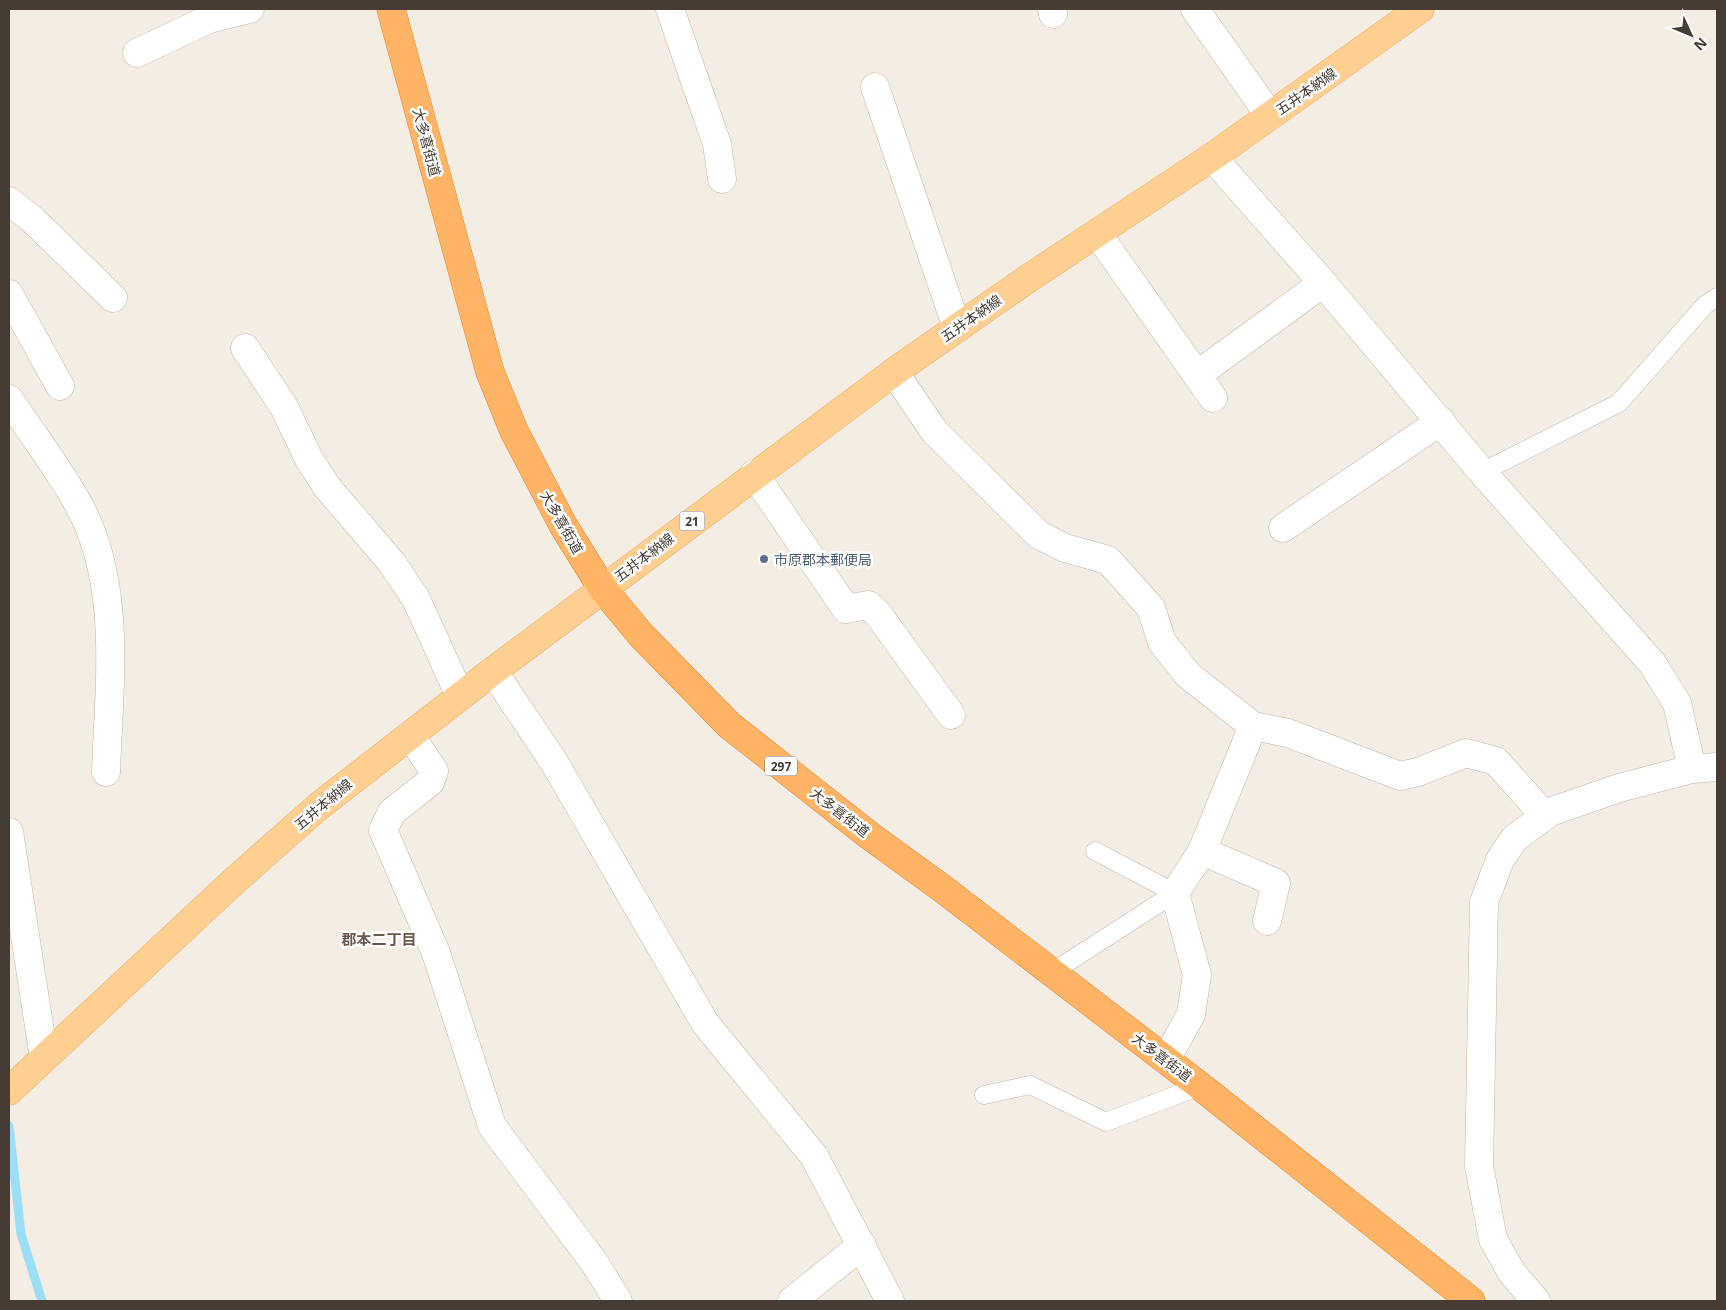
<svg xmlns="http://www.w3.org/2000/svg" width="1726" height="1310" font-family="'Open Sans','Noto Sans JP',sans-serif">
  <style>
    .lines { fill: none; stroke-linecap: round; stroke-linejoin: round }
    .stream { stroke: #9bdff6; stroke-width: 9 }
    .lane-casing { stroke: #c3b6a9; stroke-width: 19 }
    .street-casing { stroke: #c3b6a9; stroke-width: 29 }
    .primary-casing { stroke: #eda959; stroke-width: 29 }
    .highway-casing { stroke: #e98429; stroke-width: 29 }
    .lane { stroke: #fff; stroke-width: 18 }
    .street { stroke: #fff; stroke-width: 28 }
    .primary { stroke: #ffcf92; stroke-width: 28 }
    .highway { stroke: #ffb364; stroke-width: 28 }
    .service-dot { fill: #5c6f8a; stroke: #fff; stroke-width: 2 }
    .labels { text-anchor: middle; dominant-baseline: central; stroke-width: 5; stroke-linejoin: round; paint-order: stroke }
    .shield { fill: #fff; stroke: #7e7671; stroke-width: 1 }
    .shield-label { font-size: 12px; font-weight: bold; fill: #463c34 }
    .street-label { font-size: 14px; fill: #463c34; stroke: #fff }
    .service-label { font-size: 14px; fill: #4e5e75; stroke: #fff; text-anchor: start }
    .neighbourhood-label { font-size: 15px; font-weight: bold; fill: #6a584a; stroke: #fff }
  </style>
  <rect width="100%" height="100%" fill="#f4ede4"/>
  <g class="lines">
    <polyline class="stream" points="9,1126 21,1234 42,1301"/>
    <defs>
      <g id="lane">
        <polyline points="1482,472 1619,403 1705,305 1717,297"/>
        <polyline points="1051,973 1175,893 1095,851"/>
        <polyline points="984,1095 1030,1085 1106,1122 1200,1086"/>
      </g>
      <g id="street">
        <polyline points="670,9 717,144 722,179"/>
        <polyline points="1052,9 1053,14"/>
        <polyline points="1195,9 1270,116"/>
        <polyline points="137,53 209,19 250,9"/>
        <polyline points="875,87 957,328"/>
        <polyline points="1212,157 1323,283 1482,472 1652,663 1677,703 1692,769"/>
        <polyline points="9,201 33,220 113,298"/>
        <polyline points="1097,233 1213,398"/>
        <polyline points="9,294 60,386"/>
        <polyline points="245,348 284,407 309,459 327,487 392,563 416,599 460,696"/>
        <polyline points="894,372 934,431 1039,535 1065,548 1108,560 1151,608 1162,642 1188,675 1253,726 1288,733 1400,776 1418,772 1466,753 1496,761 1545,816"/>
        <polyline points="1197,375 1323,283"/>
        <path d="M9 399C31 432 56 465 76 500 123 580 109 683 106 772"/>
        <polyline points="754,474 846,609 868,605 878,614 951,715"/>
        <polyline points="1283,528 1441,421"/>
        <polyline points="493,671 554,762 705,1023 814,1156 890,1301"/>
        <polyline points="410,735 434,771 430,782 392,812 383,830 436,953 492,1126 596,1265 618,1301"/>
        <polyline points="9,832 44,1058"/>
        <polyline points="1202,851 1276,883 1267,921"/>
        <polyline points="1166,1060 1191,1014 1197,975 1175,893 1202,851 1253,726"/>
        <polyline points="792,1301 862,1245"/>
        <polyline points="1536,1301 1512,1273 1493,1239 1479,1166 1484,902 1500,860 1514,839 1550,812 1619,788 1692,769 1717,767"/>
      </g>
      <polyline id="primary" points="9,1091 233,882 319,806 493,671 894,372 1029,278 1212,157 1420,9"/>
      <polyline id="highway" points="391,9 490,372 514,431 563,525 602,588 641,635 729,725 870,836 943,889 1200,1086 1471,1301"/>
    </defs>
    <use href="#lane" class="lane-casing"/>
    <use href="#street" class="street-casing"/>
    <use href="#primary" class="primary-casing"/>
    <use href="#highway" class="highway-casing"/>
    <use href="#lane" class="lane"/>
    <use href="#street" class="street"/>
    <use href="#primary" class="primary"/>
    <use href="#highway" class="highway"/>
  </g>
  <circle class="service-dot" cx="764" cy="559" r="5"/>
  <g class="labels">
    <g class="shield">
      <rect x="679.5" y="511.5" width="25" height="19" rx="4"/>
      <rect x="765" y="756.5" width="32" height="19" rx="4"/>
    </g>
    <g class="shield-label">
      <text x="692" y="521">21</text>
      <text x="781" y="766">297</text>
    </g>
    <g class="street-label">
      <text transform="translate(1306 91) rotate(-35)">五井本納線</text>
      <text transform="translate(427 142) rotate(75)">大多喜街道</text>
      <text transform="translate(971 318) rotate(-35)">五井本納線</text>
      <text transform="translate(562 522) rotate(60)">大多喜街道</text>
      <text transform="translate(644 557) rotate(-37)">五井本納線</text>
      <text transform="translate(323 804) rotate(-40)">五井本納線</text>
      <text transform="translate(840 812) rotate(38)">大多喜街道</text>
      <text transform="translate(1162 1057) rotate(37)">大多喜街道</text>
    </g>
    <g class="service-label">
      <text x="774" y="559">市原郡本郵便局</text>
    </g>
    <g class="neighbourhood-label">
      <text x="379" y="939">郡本二丁目</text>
    </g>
  </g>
  <rect width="1726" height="1310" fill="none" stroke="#463c34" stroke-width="20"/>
  <g transform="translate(1691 35) rotate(134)" stroke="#ffffff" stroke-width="4" paint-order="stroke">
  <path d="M0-4L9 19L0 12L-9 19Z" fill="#463c34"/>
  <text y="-8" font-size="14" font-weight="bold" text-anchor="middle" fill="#463c34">N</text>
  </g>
</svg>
